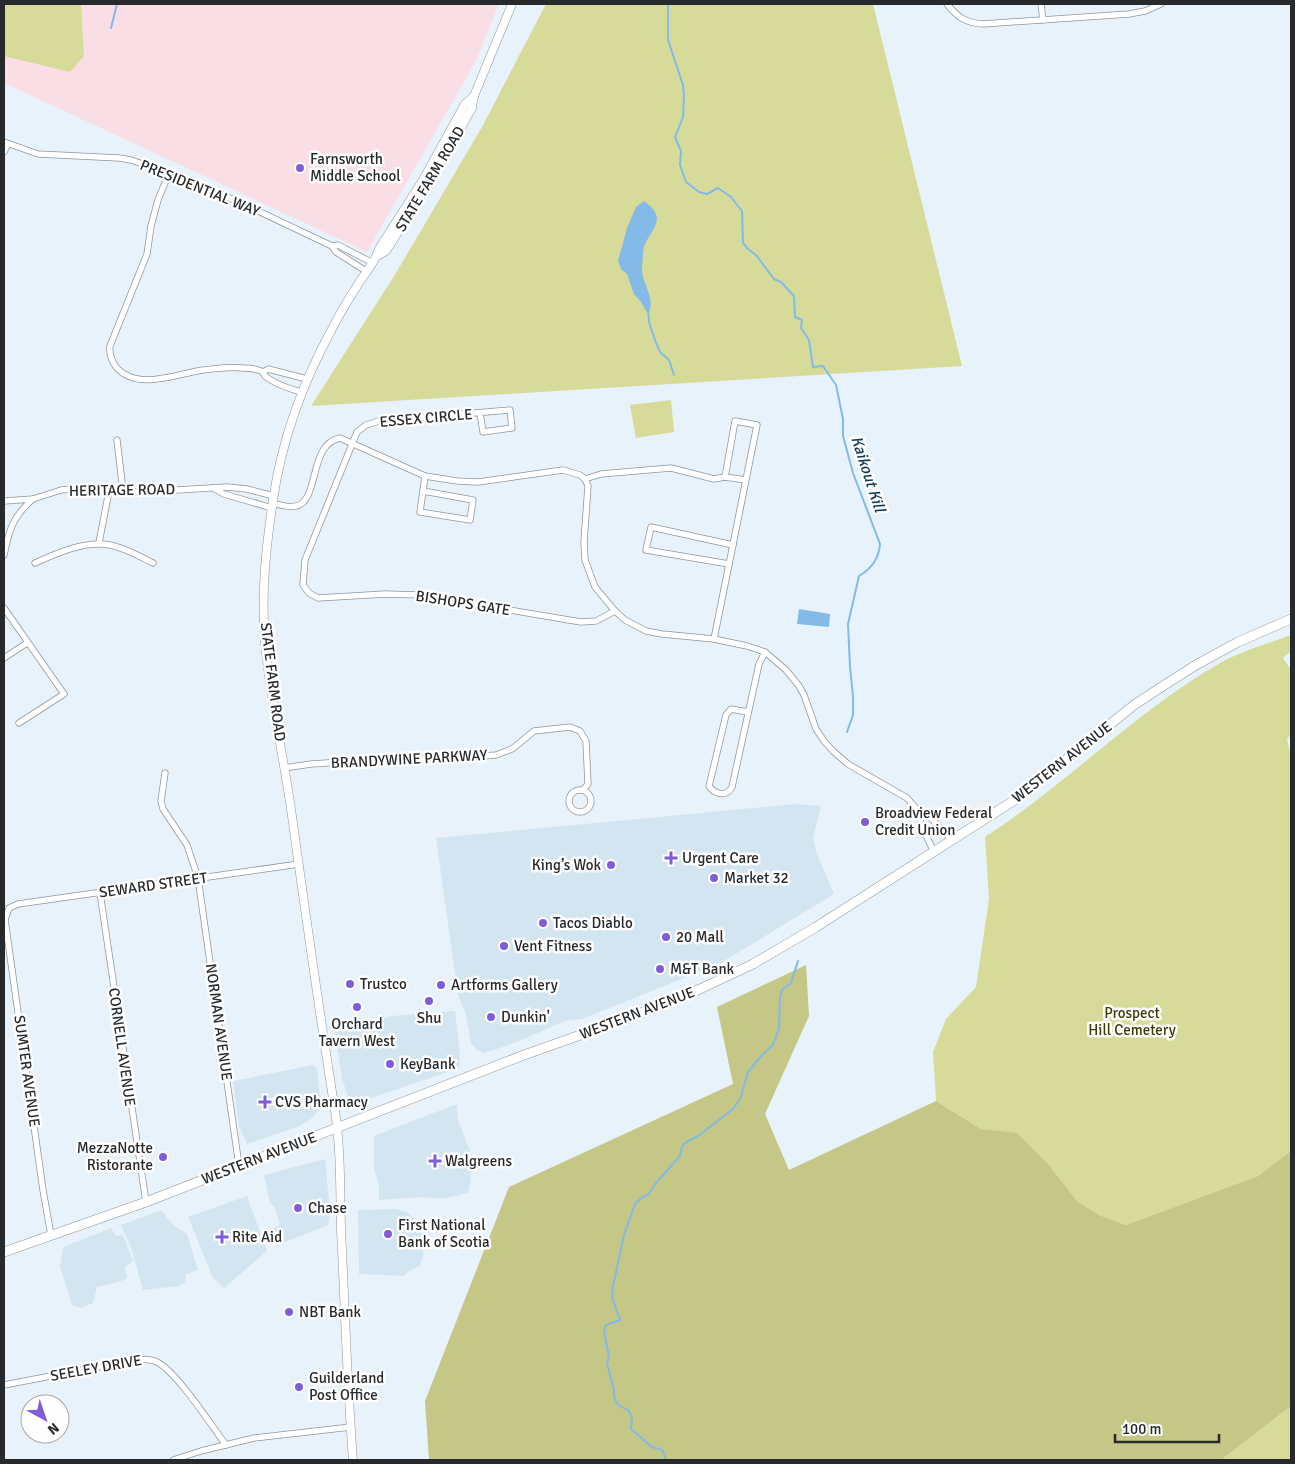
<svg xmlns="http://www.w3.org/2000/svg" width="1295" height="1464" font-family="Signika,sans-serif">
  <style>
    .built { fill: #d4e5f2 }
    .education { fill: #f9dfe5 }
    .green { fill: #d7db99 }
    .forest { fill: #c4c785 }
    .water { fill: #83bae7 }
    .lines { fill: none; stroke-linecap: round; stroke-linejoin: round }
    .stream { stroke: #83bae7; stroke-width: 2 }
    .minor-casing { stroke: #8d969e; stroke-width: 7 }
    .secondary-casing { stroke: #8d969e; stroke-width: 9 }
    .primary-casing { stroke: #8d969e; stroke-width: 10 }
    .minor { stroke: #fff; stroke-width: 5.5 }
    .secondary { stroke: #fff; stroke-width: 8 }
    .primary { stroke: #fff; stroke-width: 9 }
    .poi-dot { fill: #7f5dd8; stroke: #fefefe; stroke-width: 2 }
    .labels { text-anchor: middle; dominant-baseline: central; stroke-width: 5; stroke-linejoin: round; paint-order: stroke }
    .poi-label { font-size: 15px; fill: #262a2d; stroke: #fefefe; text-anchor: start }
    .street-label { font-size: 15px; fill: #262a2d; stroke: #fefefe }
    .park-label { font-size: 15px; fill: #3c3c08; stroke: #fefefe }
    .water-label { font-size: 16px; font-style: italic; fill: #103a58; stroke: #fefefe }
  </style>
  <rect width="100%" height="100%" fill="#e8f2fa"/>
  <g class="built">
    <polygon points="795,804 821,806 813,838 816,852 834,894 721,963 582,1019 564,1021 522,1040 497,1049 484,1053 477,1050 471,1043 466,1015 458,995 436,838"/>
    <polygon points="455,1011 460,1053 459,1068 357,1103 348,1096 342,1079 335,1031 392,1016"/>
    <polygon points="313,1065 317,1069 321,1103 317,1112 311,1119 297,1127 247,1144 239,1126 233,1081"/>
    <polygon points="457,1104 458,1120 470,1151 471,1179 468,1193 443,1199 423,1197 379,1200 379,1186 374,1168 374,1136"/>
    <polygon points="325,1159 330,1212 328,1225 276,1246 272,1230 280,1224 274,1206 270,1203 264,1175"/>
    <polygon points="247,1196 267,1251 224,1288 213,1278 188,1217"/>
    <polygon points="396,1209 406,1212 421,1223 423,1256 420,1266 409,1271 404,1276 359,1274 358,1210"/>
    <polygon points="161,1210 173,1225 187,1234 198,1270 186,1274 185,1282 178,1286 143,1290 131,1247 121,1225"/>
    <polygon points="111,1228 116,1236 123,1235 133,1261 125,1267 127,1278 119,1282 97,1287 93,1303 81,1308 72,1305 60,1266 63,1247"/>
  </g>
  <polygon class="education" points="4,4 499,4 476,61 367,252 4,83"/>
  <g class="green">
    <polygon points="4,4 81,4 84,56 70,72 4,56"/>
    <polygon points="546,4 873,4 962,366 311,406 396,273 482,127"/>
    <polygon points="671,400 674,432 636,438 630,405"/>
    <path d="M1291 635V651L1283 658 1291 670V734L1287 739 1291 757V1151L1258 1176 1126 1225 1099 1215 1077 1201 1049 1165 1017 1134 981 1129 936 1101 933 1052 946 1019 976 987 989 899 985 837C1067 784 1135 712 1220 663 1239 652 1270 643 1291 635Z"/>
    <polygon points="1291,1406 1291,1460 1221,1460"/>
  </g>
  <polygon class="forest" points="806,965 809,1016 765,1114 789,1170 936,1101 981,1129 1017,1133 1049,1165 1077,1201 1099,1215 1126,1225 1258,1176 1291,1151 1291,1406 1221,1460 429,1460 425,1401 509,1187 733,1084 717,1007"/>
  <g class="water">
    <path d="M644 201C672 221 646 232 643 251 643 257 642 265 642 271 643 284 655 298 649 312L646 311 641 302 634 294 627 274 621 269 618 261 627 228 636 207Z"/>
    <polygon points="799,609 830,614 829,627 797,624"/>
  </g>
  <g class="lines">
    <g class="stream">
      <path d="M668 4V40L683 85 684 96 683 117 675 137 681 151 680 165 686 182 699 192 707 194 718 188 731 197 742 211 743 243 748 249 756 255 774 279 781 282 794 296 795 317 802 320 801 328 809 340 813 367 823 366 836 385 843 419V436L853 473 880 544C879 558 871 569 859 576L848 624 850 667 853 696V715L847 732"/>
      <polyline points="111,28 117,4"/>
      <polyline points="648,309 649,322 656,343 660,352 669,360 674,375"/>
      <polyline points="665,1460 665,1456 662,1450 652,1447 631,1429 632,1418 629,1411 617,1404 614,1397 614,1390 607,1363 609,1357 604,1332 606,1325 620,1320 612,1297 613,1286 624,1235 635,1204 641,1198 649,1194 655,1184 680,1156 682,1146 685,1143 698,1136 733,1109 741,1097 748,1072 763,1054 773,1045 779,1029 780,997 782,990 791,983 798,961"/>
    </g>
    <defs>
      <g id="minor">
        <path d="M947 4C957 17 966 23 983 24L1129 14 1145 11 1161 4"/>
        <polyline points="1041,4 1043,20"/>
        <polyline points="4,142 38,154 119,158 131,160 169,173 237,201 332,246 336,252 366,271"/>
        <polyline points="4,152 8,144"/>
        <path d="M169 173 158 200 151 226 147 254 110 346C109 354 111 360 116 367 136 390 172 376 197 371 211 369 228 366 243 368 248 368 256 369 261 371 266 374 262 373 266 377 276 384 290 389 301 392"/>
        <polyline points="332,246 338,245 373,263"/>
        <polyline points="263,372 268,369 307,379"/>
        <polyline points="480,413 483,432 512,428 510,410 379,421 366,425 357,432 305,560 303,585 309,593 318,598 385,594 420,595 581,622 596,621 615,611"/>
        <polyline points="117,440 123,491"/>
        <polyline points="585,479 601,474 671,468 714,479 725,477"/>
        <polyline points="213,488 224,494 272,508"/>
        <polyline points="423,491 473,500 470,520 420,512 425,476"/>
        <polyline points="4,501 33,499 61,490 86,488 109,491 144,492 227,487 247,489 274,496"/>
        <path d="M273 503C280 505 289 508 296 506 320 501 308 444 340 438L425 476 457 481 478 482 563 470 580 475 585 479 588 486 584 542 585 560 595 587 615 611 625 620 646 631 662 634 714 639 747 646 765 652 786 670 799 686 804 695 816 729 824 741 833 751 848 764 907 798 921 814 929 816 952 840"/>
        <polyline points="99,543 109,491"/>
        <path d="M4 555C9 530 13 516 33 499"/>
        <path d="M35 563C57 553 86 540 110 545 125 548 139 556 153 563"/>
        <polyline points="729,564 646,550 651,527 733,545"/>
        <polyline points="4,608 64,694 19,723"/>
        <polyline points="714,639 757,425 735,421 725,477 746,480"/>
        <polyline points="4,658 27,643"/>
        <path d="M748 712 731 709 726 715 710 782 709 786C715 795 727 797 732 787L759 664 765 652"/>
        <polyline points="284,768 311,764 390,759 446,759 496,755 512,749 534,731 570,727 580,731 586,741 588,784 583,790"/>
        <polyline points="165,773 161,801 163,809 187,845 198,878 239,1166"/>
        <circle cx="580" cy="801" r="11"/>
        <polyline points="921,814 920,823 934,852"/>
        <polyline points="100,893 146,1202"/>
        <polyline points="51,1235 43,1190 5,920 9,908 18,904 299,864"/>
        <path d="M4 1385 134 1360C142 1360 149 1358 157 1362 177 1372 211 1425 226 1445"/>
        <polyline points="173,1460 201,1451 254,1438 351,1427"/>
      </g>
      <g id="secondary">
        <polyline points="377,256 386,251 431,180 472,108 474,96 512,4"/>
        <path d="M353 1460C347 1383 345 1307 341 1230 340 1190 341 1151 335 1111 319 1011 305 910 291 809 283 754 270 698 265 642 261 594 266 547 273 500 282 439 303 382 332 329 339 315 348 300 357 286 364 274 375 263 379 249L423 180 465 104 474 96"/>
      </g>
      <polyline id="primary" points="4,1252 146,1202 524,1055 634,1016 700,989 753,964 816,927 1021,796 1134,705 1166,684 1196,665 1238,642 1291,619"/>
    </defs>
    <use href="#minor" class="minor-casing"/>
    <use href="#secondary" class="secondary-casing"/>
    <use href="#primary" class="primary-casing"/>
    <use href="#minor" class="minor"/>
    <use href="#secondary" class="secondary"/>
    <use href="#primary" class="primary"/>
  </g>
  <g class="poi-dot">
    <circle cx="300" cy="168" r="5"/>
    <circle cx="865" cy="822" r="5"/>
    <path d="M668.5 850.5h5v5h5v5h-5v5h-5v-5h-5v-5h5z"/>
    <circle cx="611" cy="865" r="5"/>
    <circle cx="714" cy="878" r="5"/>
    <circle cx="543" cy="923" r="5"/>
    <circle cx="666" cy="937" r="5"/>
    <circle cx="504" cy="946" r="5"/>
    <circle cx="660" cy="969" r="5"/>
    <circle cx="350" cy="984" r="5"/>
    <circle cx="441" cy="985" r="5"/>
    <circle cx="429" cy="1001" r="5"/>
    <circle cx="357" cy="1007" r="5"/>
    <circle cx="491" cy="1017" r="5"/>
    <circle cx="390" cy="1064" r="5"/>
    <path d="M262.5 1094.5h5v5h5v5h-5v5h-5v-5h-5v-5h5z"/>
    <circle cx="163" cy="1157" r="5"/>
    <path d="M432.5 1153.5h5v5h5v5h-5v5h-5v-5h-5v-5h5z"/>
    <circle cx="298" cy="1208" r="5"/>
    <circle cx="388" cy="1234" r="5"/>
    <path d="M219.5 1229.5h5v5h5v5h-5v5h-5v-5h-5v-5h5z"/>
    <circle cx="289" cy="1312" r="5"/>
    <circle cx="299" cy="1387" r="5"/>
  </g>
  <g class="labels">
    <g class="poi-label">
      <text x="310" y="159">Farnsworth<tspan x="310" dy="17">Middle School</tspan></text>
      <text x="875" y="813">Broadview Federal<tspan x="875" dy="17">Credit Union</tspan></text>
      <text x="682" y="858">Urgent Care</text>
      <text x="601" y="865" text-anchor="end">King’s Wok</text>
      <text x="724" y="878">Market 32</text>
      <text x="553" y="923">Tacos Diablo</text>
      <text x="676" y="937">20 Mall</text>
      <text x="514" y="946">Vent Fitness</text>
      <text x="670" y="969">M&amp;T Bank</text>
      <text x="360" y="984">Trustco</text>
      <text x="451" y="985">Artforms Gallery</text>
      <text x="501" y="1017">Dunkin'</text>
      <text x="429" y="1018" text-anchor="middle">Shu</text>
      <text x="357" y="1024" text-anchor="middle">Orchard<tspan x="357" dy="17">Tavern West</tspan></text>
      <text x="400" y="1064">KeyBank</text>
      <text x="275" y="1102">CVS Pharmacy</text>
      <text x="153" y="1148" text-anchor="end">MezzaNotte<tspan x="153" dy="17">Ristorante</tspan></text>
      <text x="445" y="1161">Walgreens</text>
      <text x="308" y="1208">Chase</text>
      <text x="398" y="1225">First National<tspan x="398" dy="17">Bank of Scotia</tspan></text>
      <text x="232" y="1237">Rite Aid</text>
      <text x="299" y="1312">NBT Bank</text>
      <text x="309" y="1378">Guilderland<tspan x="309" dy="17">Post Office</tspan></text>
    </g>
    <g class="street-label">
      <text transform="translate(430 179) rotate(-59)">STATE FARM ROAD</text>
      <text transform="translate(200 188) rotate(22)">PRESIDENTIAL WAY</text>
      <text transform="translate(426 418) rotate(-5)">ESSEX CIRCLE</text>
      <text transform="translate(122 490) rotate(-1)">HERITAGE ROAD</text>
      <text transform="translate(463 603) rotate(9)">BISHOPS GATE</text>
      <text transform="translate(273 682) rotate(83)">STATE FARM ROAD</text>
      <text transform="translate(409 759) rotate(-3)">BRANDYWINE PARKWAY</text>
      <text transform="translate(1062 762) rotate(-38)">WESTERN AVENUE</text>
      <text transform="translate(153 885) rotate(-8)">SEWARD STREET</text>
      <text transform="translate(637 1013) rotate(-21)">WESTERN AVENUE</text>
      <text transform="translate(219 1022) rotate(82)">NORMAN AVENUE</text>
      <text transform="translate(122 1047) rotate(82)">CORNELL AVENUE</text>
      <text transform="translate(27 1071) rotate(82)">SUMTER AVENUE</text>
      <text transform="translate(259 1158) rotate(-21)">WESTERN AVENUE</text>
      <text transform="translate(96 1368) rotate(-10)">SEELEY DRIVE</text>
    </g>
    <g class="park-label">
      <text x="1132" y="1013">Prospect<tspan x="1132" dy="17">Hill Cemetery</tspan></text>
    </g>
    <g class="water-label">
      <text transform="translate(868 474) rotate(72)">Kaikout Kill</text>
    </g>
  </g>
  <rect width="1295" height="1464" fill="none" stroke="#262a2d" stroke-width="10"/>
  <g transform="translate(45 1419) rotate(140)"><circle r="24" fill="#fefefe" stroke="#a8a9aa"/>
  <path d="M0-4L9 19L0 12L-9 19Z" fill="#7f5dd8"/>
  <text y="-8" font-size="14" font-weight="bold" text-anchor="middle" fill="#262a2d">N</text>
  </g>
  <path d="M1115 1434v8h104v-8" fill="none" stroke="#262a2d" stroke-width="2.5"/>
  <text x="1122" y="1434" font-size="15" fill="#262a2d" stroke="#fefefe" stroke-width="4" paint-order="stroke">100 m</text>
</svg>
